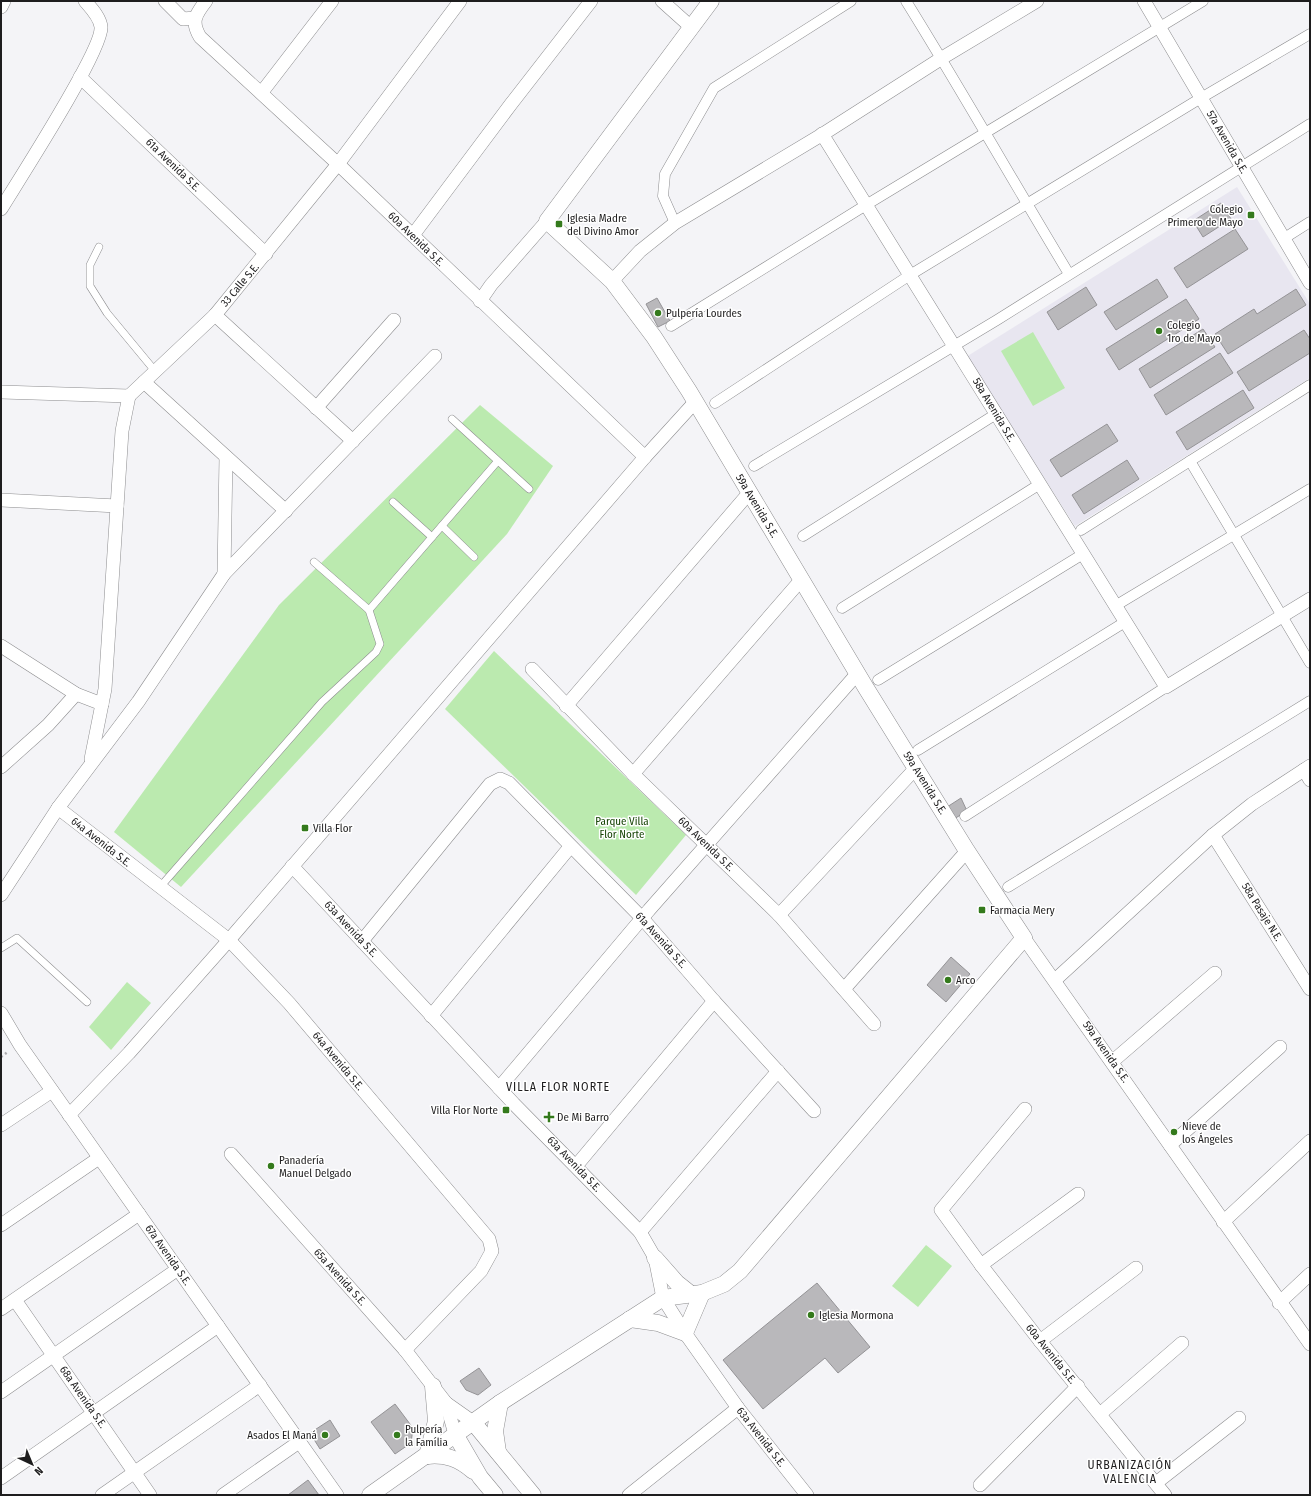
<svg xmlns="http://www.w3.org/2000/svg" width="1311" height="1496" font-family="'Fira Sans Condensed',sans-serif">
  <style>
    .built { fill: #e8e6f0 }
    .green { fill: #bbeaaf }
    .building { fill: #b9b8bb; stroke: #949396 }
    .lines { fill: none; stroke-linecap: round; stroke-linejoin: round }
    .service-casing { stroke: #8d8d8f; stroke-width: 8 }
    .pedestrian-casing { stroke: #8d8d8f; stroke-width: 11 }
    .minor-casing { stroke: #8d8d8f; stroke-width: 14 }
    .tertiary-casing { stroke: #8d8d8f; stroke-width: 17 }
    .path { stroke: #aaa9ac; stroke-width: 2.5; stroke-dasharray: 2 3; stroke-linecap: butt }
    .service { stroke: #fff; stroke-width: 7 }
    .pedestrian { stroke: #fff; stroke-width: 10 }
    .minor { stroke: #fff; stroke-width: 13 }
    .tertiary { stroke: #fff; stroke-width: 16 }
    .poi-dot { fill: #347a1c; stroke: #fff; stroke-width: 1.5 }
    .labels { text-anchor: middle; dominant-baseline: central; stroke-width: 3; stroke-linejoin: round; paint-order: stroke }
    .street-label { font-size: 11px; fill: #1e1d1e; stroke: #fff }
    .poi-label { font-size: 11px; fill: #1e1d1e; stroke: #fff; text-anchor: start }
    .park-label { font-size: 11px; fill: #174506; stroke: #fff }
    .neighbourhood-label { font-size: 12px; letter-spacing: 1px; fill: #1e1d1e; stroke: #fff }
  </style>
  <rect width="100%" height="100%" fill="#f4f4f7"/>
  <polygon class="built" points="1237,187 1310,304 1310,378 1075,526 966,357"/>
  <g class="green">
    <polygon points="1033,332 1065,388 1033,406 1001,351"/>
    <polygon points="480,405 553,466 507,534 181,887 114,832 279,605"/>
    <polygon points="494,651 686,835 636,895 445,709"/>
    <polygon points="127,982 151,1003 111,1050 89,1027"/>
    <polygon points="926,1245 952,1266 918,1307 892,1286"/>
  </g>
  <g class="building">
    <polygon points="1221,203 1231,219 1203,237 1193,221"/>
    <polygon points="1235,229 1248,249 1187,288 1174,268"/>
    <polygon points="1157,279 1168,297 1116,330 1104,312"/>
    <polygon points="1086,287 1097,305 1058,330 1047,312"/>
    <polygon points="1296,289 1306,305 1228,354 1215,334 1254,309 1257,314"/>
    <polygon points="657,298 670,321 658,327 646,304"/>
    <polygon points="1186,299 1199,319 1119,370 1106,349"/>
    <polygon points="1203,329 1215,347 1150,388 1139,369"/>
    <polygon points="1304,330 1310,339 1310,353 1249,391 1237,372"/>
    <polygon points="1220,353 1233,373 1166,415 1154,395"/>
    <polygon points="1243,390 1254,408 1187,450 1176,432"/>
    <polygon points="1107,424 1118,441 1061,477 1050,460"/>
    <polygon points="1127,460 1139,479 1084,514 1072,495"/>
    <polygon points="961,798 967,811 954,819 947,807"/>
    <polygon points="951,957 970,974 946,1002 927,985"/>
    <polygon points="817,1283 870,1347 838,1373 825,1358 763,1409 723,1360"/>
    <polygon points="479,1368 491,1385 478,1395 466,1390 460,1381"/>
    <polygon points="395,1404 413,1428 411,1443 395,1454 371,1422"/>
    <polygon points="330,1420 340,1436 320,1449 310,1433"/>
    <polygon points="308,1480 319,1495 288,1495"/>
  </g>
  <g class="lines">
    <defs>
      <g id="service">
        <polyline points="99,247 90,265 90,286 107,313 155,371"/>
        <polyline points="452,419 529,489"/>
        <polyline points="393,502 432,537"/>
        <polyline points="442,526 474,557"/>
        <polyline points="369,610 497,462"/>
        <polyline points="160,887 322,702 376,652 380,644 369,610 314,562"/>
        <polyline points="1,948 17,938 87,1002"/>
      </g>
      <g id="pedestrian">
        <path d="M906 1C962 91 1014 183 1069 274"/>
        <polyline points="675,223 663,196 665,174 714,88 851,1"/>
        <polyline points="1283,239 1310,222"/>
        <polyline points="671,326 866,205 1203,1"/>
        <polyline points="715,403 910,275 1201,98 1310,34"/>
        <polyline points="1190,461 1310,663"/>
        <polyline points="754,466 997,320 1310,124"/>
        <polyline points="1081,530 1310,385"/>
        <polyline points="803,536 996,414"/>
        <polyline points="1115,606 1310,489"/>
        <polyline points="842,608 1040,484"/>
        <polyline points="878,680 1083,554"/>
        <polyline points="918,750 1125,622"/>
        <polyline points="965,816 1166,687"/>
        <polyline points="1008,887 1310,701"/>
      </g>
      <g id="minor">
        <polyline points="165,1 183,19 195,18"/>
        <path d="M206 1C195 15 191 22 200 37L338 164 645 457"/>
        <polyline points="662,1 691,27"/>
        <polyline points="1144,1 1310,283"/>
        <polyline points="1,7 4,1"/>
        <polyline points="80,77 266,254"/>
        <polyline points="262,92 332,1"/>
        <polyline points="822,134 1166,687 1310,599"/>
        <path d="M1 209C18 181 103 50 101 27 100 17 91 8 85 1"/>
        <polyline points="413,235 511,104 591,1"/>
        <polyline points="612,281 640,251 675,223 823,134 942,58 1037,1"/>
        <polyline points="480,301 491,285 547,221"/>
        <polyline points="215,315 353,441"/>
        <polyline points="144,382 286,511"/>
        <polyline points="1,392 129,396"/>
        <polyline points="129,396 215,315 338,164 460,1"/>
        <polyline points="316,408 394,320"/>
        <polyline points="1,500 117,506"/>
        <polyline points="224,574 226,457"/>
        <polyline points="1,646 76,694 102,704"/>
        <polyline points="532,669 633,774 779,915 874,1024"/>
        <polyline points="566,706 749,493"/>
        <polyline points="91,759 105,689 122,431 129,396"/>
        <polyline points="1,767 48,725 76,694"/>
        <polyline points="1304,770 1310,780"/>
        <polyline points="633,774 801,580"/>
        <polyline points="58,808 229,940 289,1003 489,1239 492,1251 481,1271 405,1350"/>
        <polyline points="1213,835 1310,989"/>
        <polyline points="292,866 514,1104 640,1232 655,1258 663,1298 685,1333 738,1408 807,1495"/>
        <polyline points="1,895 58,808 138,702 224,574 435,356"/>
        <polyline points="779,915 916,768"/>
        <polyline points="1024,938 1310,1344"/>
        <polyline points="362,941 490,784 500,779 509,783 642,918 714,1001 814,1111"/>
        <polyline points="1055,980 1213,835 1252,804 1310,766"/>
        <polyline points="844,989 967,851"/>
        <polyline points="1,1013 20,1045 337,1495"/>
        <polyline points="431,1016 570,847"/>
        <polyline points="1113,1061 1215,973"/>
        <polyline points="499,1088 649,910 857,674"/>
        <polyline points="1025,1109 941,1210 981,1265 1040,1341 1165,1495"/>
        <polyline points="69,1115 129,1053 229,940 645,457 695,402"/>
        <polyline points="1,1125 52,1091"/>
        <polyline points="1170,1145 1280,1047"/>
        <polyline points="231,1154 405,1350 446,1403 473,1422"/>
        <polyline points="576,1166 714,1001"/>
        <polyline points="1223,1222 1310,1141"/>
        <polyline points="1,1225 99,1158"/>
        <polyline points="640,1232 778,1071"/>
        <polyline points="981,1265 1078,1194"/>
        <polyline points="15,1300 150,1495"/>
        <polyline points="1279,1303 1310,1274"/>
        <polyline points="1,1309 139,1214"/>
        <polyline points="1040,1341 1136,1268"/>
        <polyline points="1,1392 178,1269"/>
        <polyline points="446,1403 455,1434"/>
        <polyline points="1100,1414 1182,1343"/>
        <polyline points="1,1478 218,1326"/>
        <polyline points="1156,1483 1239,1418"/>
        <polyline points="980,1485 1078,1386"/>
        <polyline points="102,1495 260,1385"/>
        <polyline points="223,1495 299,1442"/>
        <polyline points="629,1495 738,1408"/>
      </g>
      <g id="tertiary">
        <polyline points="655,1258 677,1283 692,1295"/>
        <polyline points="630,1319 658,1323 685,1333 702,1293"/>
        <polyline points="473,1422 533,1495"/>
        <polyline points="455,1434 480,1477 495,1495"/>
        <polyline points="498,1452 495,1431 500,1403"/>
        <polyline points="427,1456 436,1421 433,1386"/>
        <path d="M427 1456C446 1454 459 1459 473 1471"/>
        <polyline points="370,1495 500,1403 663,1298 702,1293 724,1284 740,1271 1024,938 967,851 866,688 689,391 654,337 612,281 547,221 711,1"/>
      </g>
    </defs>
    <use href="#service" class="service-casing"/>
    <use href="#pedestrian" class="pedestrian-casing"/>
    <use href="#minor" class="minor-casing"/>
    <use href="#tertiary" class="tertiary-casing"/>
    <polyline class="path" points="1,1057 9,1051"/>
    <use href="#service" class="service"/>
    <use href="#pedestrian" class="pedestrian"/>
    <use href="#minor" class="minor"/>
    <use href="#tertiary" class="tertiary"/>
  </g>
  <g class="poi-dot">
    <rect x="1247" y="211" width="8" height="8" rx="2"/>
    <rect x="555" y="220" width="8" height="8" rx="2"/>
    <circle cx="658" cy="313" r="4"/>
    <circle cx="1159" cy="331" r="4"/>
    <rect x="301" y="824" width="8" height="8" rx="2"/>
    <rect x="978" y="906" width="8" height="8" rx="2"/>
    <circle cx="948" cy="980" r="4"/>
    <rect x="502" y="1106" width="8" height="8" rx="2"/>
    <path d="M547 1111h4v4h4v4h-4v4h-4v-4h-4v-4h4z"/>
    <circle cx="1174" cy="1132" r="4"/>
    <circle cx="271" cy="1166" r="4"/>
    <circle cx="811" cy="1315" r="4"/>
    <circle cx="325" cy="1435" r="4"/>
    <circle cx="397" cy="1435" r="4"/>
  </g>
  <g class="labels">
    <g class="street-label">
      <text transform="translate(1227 142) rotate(60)">57a Avenida S.E.</text>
      <text transform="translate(173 165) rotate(44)">61a Avenida S.E.</text>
      <text transform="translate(416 239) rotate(44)">60a Avenida S.E.</text>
      <text transform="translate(240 285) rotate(-50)">33 Calle S.E.</text>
      <text transform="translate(994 410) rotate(59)">58a Avenida S.E.</text>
      <text transform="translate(757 506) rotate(59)">59a Avenida S.E.</text>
      <text transform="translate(925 783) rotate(58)">59a Avenida S.E.</text>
      <text transform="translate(101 842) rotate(38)">64a Avenida S.E.</text>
      <text transform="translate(706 844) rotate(44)">60a Avenida S.E.</text>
      <text transform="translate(1262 912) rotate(58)">58a Pasaje N.E.</text>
      <text transform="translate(351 929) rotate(47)">63a Avenida S.E.</text>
      <text transform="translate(661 940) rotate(48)">61a Avenida S.E.</text>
      <text transform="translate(1106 1052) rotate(55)">59a Avenida S.E.</text>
      <text transform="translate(338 1061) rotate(50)">64a Avenida S.E.</text>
      <text transform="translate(574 1164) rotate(46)">63a Avenida S.E.</text>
      <text transform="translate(168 1255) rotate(55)">67a Avenida S.E.</text>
      <text transform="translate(340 1277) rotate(48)">65a Avenida S.E.</text>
      <text transform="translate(1051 1354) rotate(51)">60a Avenida S.E.</text>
      <text transform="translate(83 1397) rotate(55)">68a Avenida S.E.</text>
      <text transform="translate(761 1437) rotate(52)">63a Avenida S.E.</text>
    </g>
    <g class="poi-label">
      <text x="1243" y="209" text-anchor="end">Colegio<tspan x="1243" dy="13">Primero de Mayo</tspan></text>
      <text x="567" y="218">Iglesia Madre<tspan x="567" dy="13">del Divino Amor</tspan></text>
      <text x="666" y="313">Pulpería Lourdes</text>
      <text x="1167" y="325">Colegio<tspan x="1167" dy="13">1ro de Mayo</tspan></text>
      <text x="313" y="828">Villa Flor</text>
      <text x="990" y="910">Farmacia Mery</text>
      <text x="956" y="980">Arco</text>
      <text x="498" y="1110" text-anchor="end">Villa Flor Norte</text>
      <text x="557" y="1117">De Mi Barro</text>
      <text x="1182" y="1126">Nieve de<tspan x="1182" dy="13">los Ángeles</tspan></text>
      <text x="279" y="1160">Panadería<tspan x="279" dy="13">Manuel Delgado</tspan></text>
      <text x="819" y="1315">Iglesia Mormona</text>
      <text x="405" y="1429">Pulpería<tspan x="405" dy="13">la Família</tspan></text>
      <text x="317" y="1435" text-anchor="end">Asados El Maná</text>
    </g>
    <g class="park-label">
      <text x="622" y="821">Parque Villa<tspan x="622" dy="13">Flor Norte</tspan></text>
    </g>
    <g class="neighbourhood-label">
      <text x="558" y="1087">VILLA FLOR NORTE</text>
      <text x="1130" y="1465">URBANIZACIÓN<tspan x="1130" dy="14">VALENCIA</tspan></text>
    </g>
  </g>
  <rect width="1311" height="1496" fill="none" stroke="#1e1d1e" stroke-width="4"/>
  <g transform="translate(32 1464) rotate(136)" stroke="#ffffff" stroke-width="3" paint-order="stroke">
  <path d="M0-3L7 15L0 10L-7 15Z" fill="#1e1d1e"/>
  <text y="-6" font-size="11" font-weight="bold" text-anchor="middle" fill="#1e1d1e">N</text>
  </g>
</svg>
